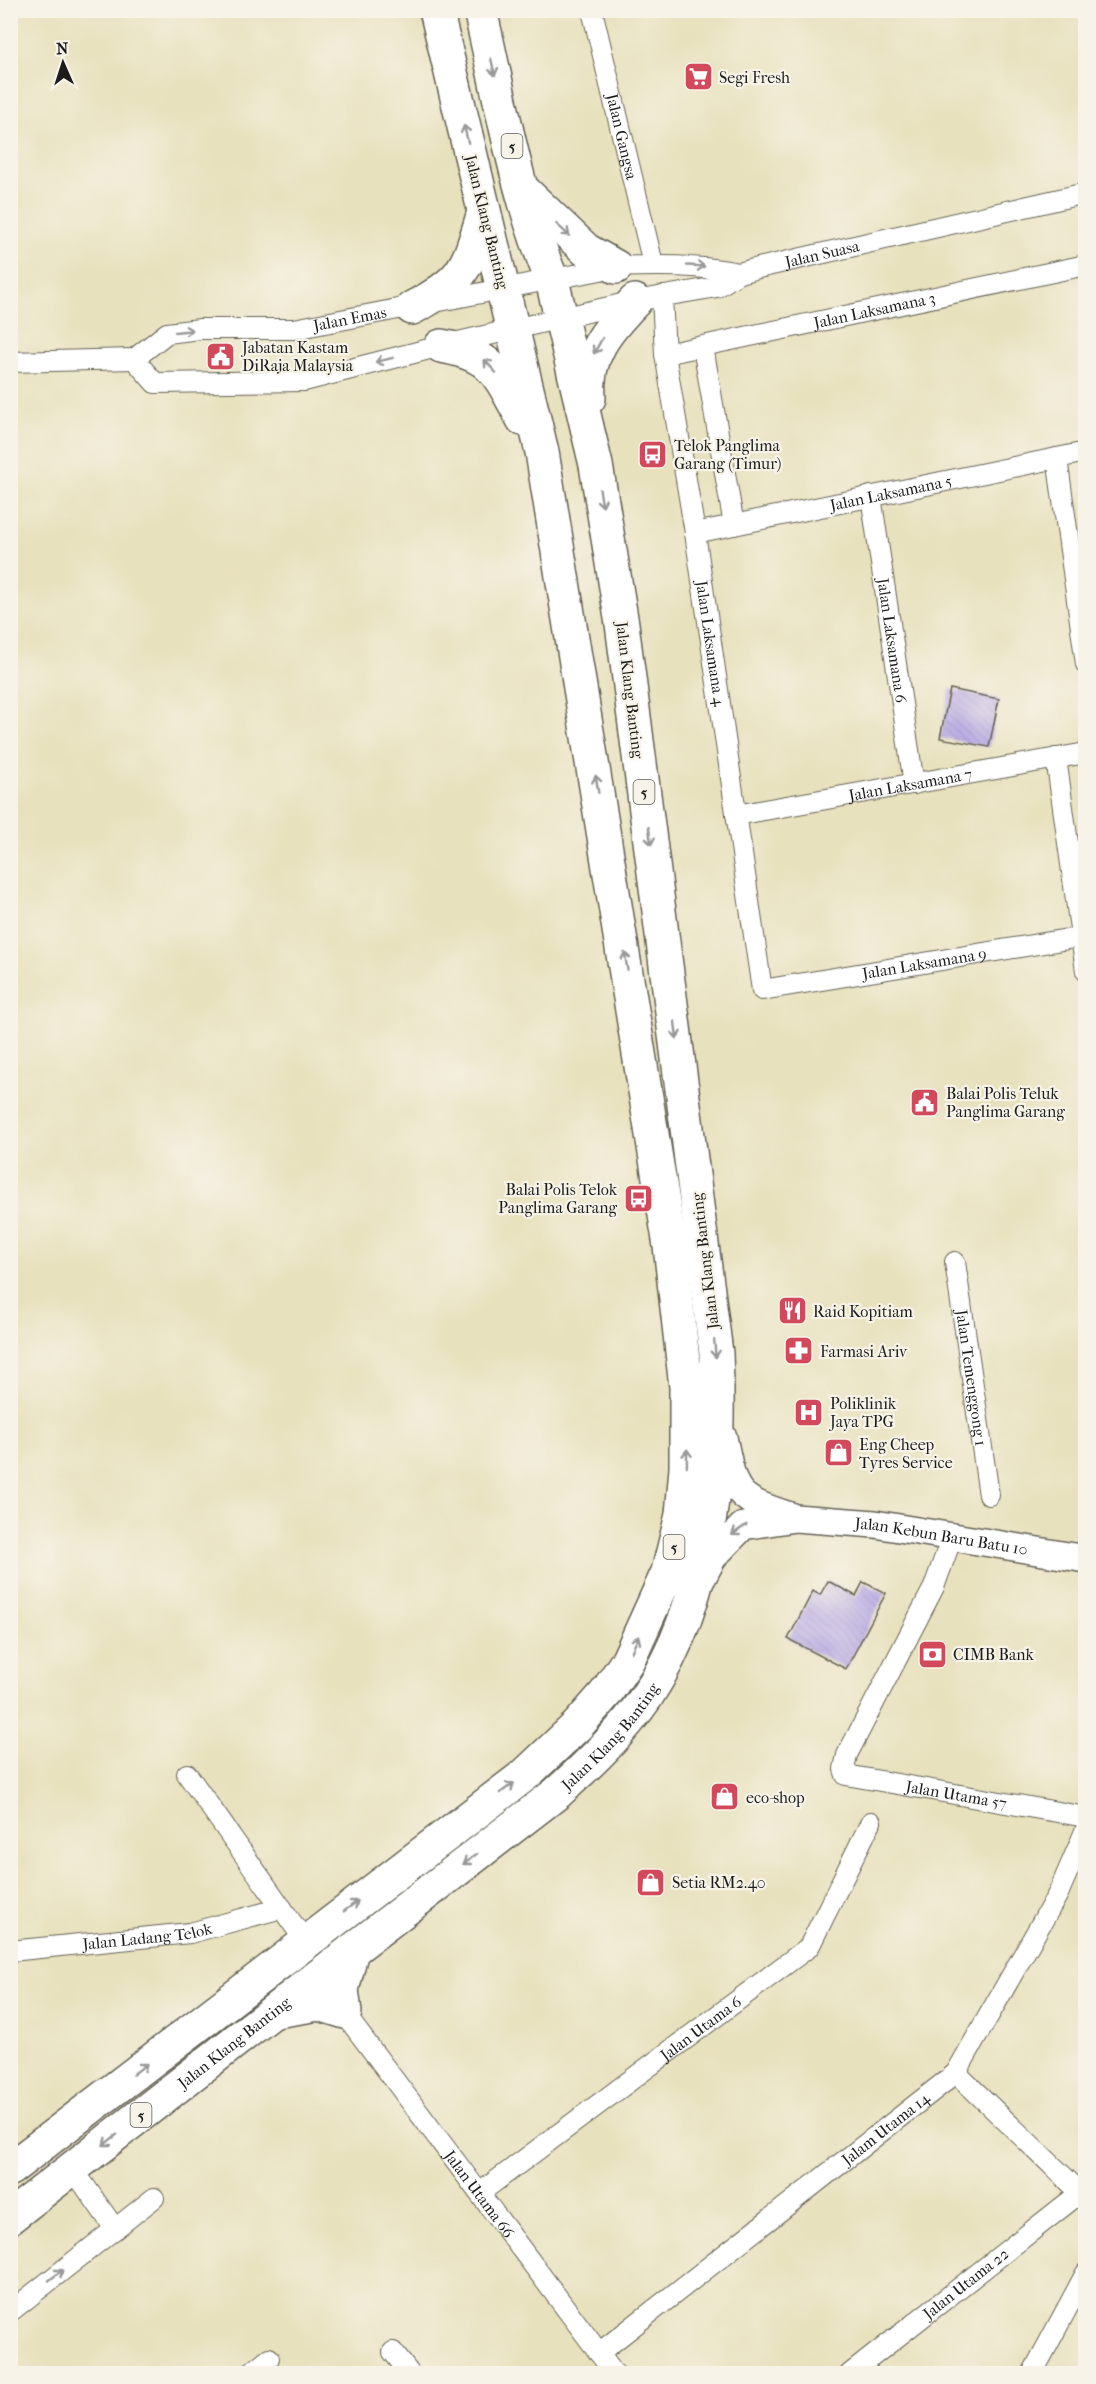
<svg xmlns="http://www.w3.org/2000/svg" width="1096" height="2384" font-family="'IM FELL French Canon',serif">
  <style>
    .building { fill: url(#building-back-hatch) }
    .lines { fill: none; stroke-linecap: round; stroke-linejoin: round }
    .street-casing { stroke: #636154; stroke-width: 22 }
    .secondary-casing { stroke: #636154; stroke-width: 30 }
    .highway-casing { stroke: #636154; stroke-width: 36 }
    .street { stroke: #fff; stroke-width: 20 }
    .secondary { stroke: #fff; stroke-width: 27 }
    .highway { stroke: #fff; stroke-width: 33 }
    .oneway { stroke: #999 }
    .labels { text-anchor: middle; dominant-baseline: central; stroke-width: 4.5; stroke-linejoin: round; paint-order: stroke }
    .shield { fill: #f7f3e8; stroke: #5e5c59; stroke-width: 1.5 }
    .shield-label { font-size: 15px; font-weight: bold; fill: #1c1c1c }
    .poi-label { font-size: 16px; fill: #1c1c1c; stroke: #f7f3e8; text-anchor: start }
    .street-label { font-size: 16px; fill: #1c1c1c; stroke: #f7f3e8 }
  </style>
  <defs>
    <pattern id="building-back-hatch" width="6" height="6" patternUnits="userSpaceOnUse" patternTransform="scale(1.5)"><rect width="6" height="6" fill="#ab9ae6"/><path d="M-1 5l2 2M0 0l6 6M5-1l2 2" fill="none" stroke="#8a7dba"/></pattern>
  </defs>
  <rect width="100%" height="100%" fill="#f7f3e8"/>
  <filter id="ink" filterUnits="userSpaceOnUse"><feTurbulence type="fractalNoise" baseFrequency=".0167" numOctaves="2"/><feDisplacementMap in="SourceGraphic" scale="12" xChannelSelector="R" yChannelSelector="G"/><feConvolveMatrix kernelMatrix="1 2 1 2 8 2 1 2 1" color-interpolation-filters="sRGB"/></filter>
  <filter id="wash" filterUnits="userSpaceOnUse"><feTurbulence type="fractalNoise" baseFrequency=".008" numOctaves="4" result="noise"/><feDisplacementMap in="SourceGraphic" scale="24" xChannelSelector="R" yChannelSelector="G"/><feGaussianBlur stdDeviation="1.35" result="paint"/><feColorMatrix in="noise" values="0 0 0 0 0 0 0 0 0 0 0 0 0 0 0 0 0 1.4 0 .05"/><feComposite in="paint" operator="in"/></filter>
  <g filter="url(#wash)">
    <rect width="100%" height="100%" fill="#e8e1bd"/>
    <g id="blocks">
      <g class="building">
        <polygon points="950,689 999,699 989,747 940,738"/>
        <polygon points="828,1581 856,1596 863,1582 886,1593 846,1669 788,1639 813,1591 820,1595"/>
      </g>
    </g>
  </g>
  <g filter="url(#ink)">
    <use href="#blocks" fill-opacity="0" stroke="#636154" stroke-width="1.5"/>
    <g class="lines">
      <defs>
        <g id="street">
          <path id="s1" d="M592 10 653 264"/>
          <path id="s2" d="M662 296 665 354 695 533 762 990 1086 936"/>
          <polyline points="703,347 734,525"/>
          <path id="s3" d="M665 354 1086 265"/>
          <path id="s4" d="M134 359 155 383 304 381 441 346 635 301 717 287 739 273 754 269 1086 193"/>
          <path id="s5" d="M134 359 167 333 200 329H294L616 267C659 265 697 265 739 273"/>
          <polyline points="10,362 134,359"/>
          <polyline points="1057,458 1086,664"/>
          <path id="s6" d="M871 496 914 784"/>
          <path id="s7" d="M695 533 1086 452"/>
          <polyline points="1056,758 1086,971"/>
          <path id="s8" d="M736 815 1086 753"/>
          <path id="s9" d="M955 1262 989 1495"/>
          <path id="s10" d="M952 1537 934 1587 847 1755 844 1769 846 1775 1086 1817"/>
          <polyline points="187,1774 305,1941"/>
          <path id="s11" d="M10 1951 190 1933 282 1908"/>
          <path id="s12" d="M338 2005 615 2374"/>
          <polyline points="956,2073 1086,2198"/>
          <polyline points="73,2169 115,2229"/>
          <path id="s13" d="M481 2192 809 1947 871 1822"/>
          <polyline points="10,2312 154,2198"/>
          <polyline points="393,2352 410,2374"/>
          <path id="s14" d="M599 2353 956 2073 1058 1894 1086 1829"/>
          <polyline points="249,2374 269,2358"/>
          <path id="s15" d="M850 2374 1080 2193"/>
          <polyline points="1032,2374 1086,2273"/>
        </g>
        <g id="secondary">
          <path d="M723 1437C735 1494 733 1498 790 1516"/>
          <path id="s16" d="M702 1578 713 1557 743 1526 795 1518 875 1524 1086 1559"/>
        </g>
        <g id="highway">
          <polyline points="525,192 586,250 616,267"/>
          <path d="M412 308C466 280 467 268 484 212"/>
          <path d="M441 346C495 355 498 375 523 419"/>
          <path d="M589 398C585 355 607 330 635 301"/>
          <polyline points="276,2011 319,2004 345,2012 342,1990 352,1950"/>
          <polyline points="10,2169 526,1774 578,1725 606,1693 628,1660 668,1572 682,1515 686,1468 686,1387 670,1246 542,452 436,10"/>
          <path id="s17" d="M10 2217 316 1978 557 1793C590 1763 622 1733 647 1696 712 1596 721 1469 716 1353L622 624 596 465 552 280C516 194 501 100 480 10"/>
        </g>
      </defs>
      <use href="#street" class="street-casing"/>
      <use href="#secondary" class="secondary-casing"/>
      <use href="#highway" class="highway-casing"/>
      <use href="#street" class="street"/>
      <use href="#secondary" class="secondary"/>
      <use href="#highway" class="highway"/>
    </g>
    <defs><path id="oneway-shaft" d="M-6 0H5M1.5-3L5.5 0L1.5 3" fill="none" stroke-width="1.6" stroke-linecap="round" stroke-linejoin="round" transform="scale(1.5)"/></defs>
    <g class="oneway">
      <use href="#oneway-shaft" transform="translate(493 67) rotate(77)"/>
      <use href="#oneway-shaft" transform="translate(466 134) rotate(-104)"/>
      <use href="#oneway-shaft" transform="translate(563 230) rotate(42)"/>
      <use href="#oneway-shaft" transform="translate(696 266) rotate(3)"/>
      <use href="#oneway-shaft" transform="translate(184 331) rotate(-6)"/>
      <use href="#oneway-shaft" transform="translate(598 346) rotate(119)"/>
      <use href="#oneway-shaft" transform="translate(384 360) rotate(166)"/>
      <use href="#oneway-shaft" transform="translate(490 366) rotate(-132)"/>
      <use href="#oneway-shaft" transform="translate(601 498) rotate(81)"/>
      <use href="#oneway-shaft" transform="translate(597 784) rotate(-99)"/>
      <use href="#oneway-shaft" transform="translate(650 836) rotate(82)"/>
      <use href="#oneway-shaft" transform="translate(626 961) rotate(-99)"/>
      <use href="#oneway-shaft" transform="translate(676 1030) rotate(83)"/>
      <use href="#oneway-shaft" transform="translate(715 1349) rotate(85)"/>
      <use href="#oneway-shaft" transform="translate(687 1458) rotate(-89)"/>
      <use href="#oneway-shaft" transform="translate(739 1530) rotate(145)"/>
      <use href="#oneway-shaft" transform="translate(635 1644) rotate(-65)"/>
      <use href="#oneway-shaft" transform="translate(507 1788) rotate(-36)"/>
      <use href="#oneway-shaft" transform="translate(470 1859) rotate(143)"/>
      <use href="#oneway-shaft" transform="translate(351 1906) rotate(-37)"/>
      <use href="#oneway-shaft" transform="translate(140 2069) rotate(-38)"/>
      <use href="#oneway-shaft" transform="translate(110 2140) rotate(142)"/>
      <use href="#oneway-shaft" transform="translate(56 2275) rotate(-38)"/>
    </g>
  </g>
  <defs>
    <symbol id="supermarket-square" viewBox="-11 -11 22 22"><rect x="-9" y="-9" width="18" height="18" rx="4" fill="#d1495b" stroke="#f7f3e8"/><path d="M-6-5.5h2.5l.6 2H6L4.5 2H-2.5L-4.4-4H-6ZM-1.5 3.2a1.3 1.3 0 1 0 .1 0ZM3 3.2a1.3 1.3 0 1 0 .1 0Z" fill="#fff"/></symbol>
    <symbol id="civic-square" viewBox="-11 -11 22 22"><rect x="-9" y="-9" width="18" height="18" rx="4" fill="#d1495b" stroke="#f7f3e8"/><path d="M-.6-6.5H3V-4.5H.6V-3L4-1V1h2V6H-6V1h2V-1L-.6-3ZM-1.2 2.5V6h2.4V2.5Z" fill="#fff"/></symbol>
    <symbol id="bus-square" viewBox="-11 -11 22 22"><rect x="-9" y="-9" width="18" height="18" rx="4" fill="#d1495b" stroke="#f7f3e8"/><path d="M-5-6H5V4H4V6H2V4H-2V6H-4V4H-5ZM-3.5-4V0h7V-4ZM-3.5 1.2v1.5H-2V1.2ZM2 1.2v1.5H3.5V1.2Z" fill="#fff"/></symbol>
    <symbol id="restaurant-square" viewBox="-11 -11 22 22"><rect x="-9" y="-9" width="18" height="18" rx="4" fill="#d1495b" stroke="#f7f3e8"/><path d="M-5-6h1v4h1v-4h1v4h1v-4h1v5L-1.5 .5V6h-2V.5L-5-1ZM5-6V6H3V1.5H1.5Q1.5-4 5-6Z" fill="#fff"/></symbol>
    <symbol id="pharmacy-square" viewBox="-11 -11 22 22"><rect x="-9" y="-9" width="18" height="18" rx="4" fill="#d1495b" stroke="#f7f3e8"/><path d="M-2-6h4v4h4v4h-4v4h-4v-4h-4v-4h4Z" fill="#fff"/></symbol>
    <symbol id="hospital-square" viewBox="-11 -11 22 22"><rect x="-9" y="-9" width="18" height="18" rx="4" fill="#d1495b" stroke="#f7f3e8"/><path d="M-5-5h3v3.5h4V-5h3V5h-3V1.5h-4V5h-3Z" fill="#fff"/></symbol>
    <symbol id="shop-square" viewBox="-11 -11 22 22"><rect x="-9" y="-9" width="18" height="18" rx="4" fill="#d1495b" stroke="#f7f3e8"/><path d="M-5-2.5h2.3a2.7 3.5 0 0 1 5.4 0H5L5.5 6h-11ZM-1.5-2.5h3a1.5 2.3 0 0 0-3 0Z" fill="#fff"/></symbol>
    <symbol id="bank-square" viewBox="-11 -11 22 22"><rect x="-9" y="-9" width="18" height="18" rx="4" fill="#d1495b" stroke="#f7f3e8"/><path d="M-6-4H6V4H-6ZM0-2.3a2.3 2.3 0 1 0 0 4.6a2.3 2.3 0 1 0 0-4.6Z" fill="#fff"/></symbol>
  </defs>
  <g fill-rule="evenodd">
    <use href="#supermarket-square" x="682" y="60" width="33" height="33"/>
    <use href="#civic-square" x="204" y="340" width="33" height="33"/>
    <use href="#bus-square" x="636" y="438" width="33" height="33"/>
    <use href="#civic-square" x="908" y="1086" width="33" height="33"/>
    <use href="#bus-square" x="622" y="1182" width="33" height="33"/>
    <use href="#restaurant-square" x="776" y="1294" width="33" height="33"/>
    <use href="#pharmacy-square" x="782" y="1334" width="33" height="33"/>
    <use href="#hospital-square" x="792" y="1396" width="33" height="33"/>
    <use href="#shop-square" x="822" y="1436" width="33" height="33"/>
    <use href="#bank-square" x="916" y="1638" width="33" height="33"/>
    <use href="#shop-square" x="708" y="1780" width="33" height="33"/>
    <use href="#shop-square" x="634" y="1866" width="33" height="33"/>
  </g>
  <g class="labels">
    <g class="shield">
      <rect x="501.5" y="134" width="21" height="24" rx="4.5"/>
      <rect x="633.5" y="780" width="21" height="24" rx="4.5"/>
      <rect x="663.5" y="1535" width="21" height="24" rx="4.5"/>
      <rect x="130.5" y="2103" width="21" height="24" rx="4.5"/>
    </g>
    <g class="shield-label">
      <text x="512" y="146">5</text>
      <text x="644" y="792">5</text>
      <text x="674" y="1547">5</text>
      <text x="141" y="2115">5</text>
    </g>
    <g class="poi-label">
      <text x="719" y="77">Segi Fresh</text>
      <text x="242" y="347">Jabatan Kastam<tspan x="242" dy="18">DiRaja Malaysia</tspan></text>
      <text x="674" y="445">Telok Panglima<tspan x="674" dy="18">Garang (Timur)</tspan></text>
      <text x="946" y="1093">Balai Polis Teluk<tspan x="946" dy="18">Panglima Garang</tspan></text>
      <text x="617" y="1189" text-anchor="end">Balai Polis Telok<tspan x="617" dy="18">Panglima Garang</tspan></text>
      <text x="813" y="1311">Raid Kopitiam</text>
      <text x="820" y="1351">Farmasi Ariv</text>
      <text x="830" y="1403">Poliklinik<tspan x="830" dy="18">Jaya TPG</tspan></text>
      <text x="859" y="1444">Eng Cheep<tspan x="859" dy="18">Tyres Service</tspan></text>
      <text x="953" y="1654">CIMB Bank</text>
      <text x="746" y="1797">eco-shop</text>
      <text x="672" y="1882">Setia RM2.40</text>
    </g>
    <g class="street-label">
      <text stroke="none"><textPath href="#s1" startOffset="130">Jalan Gangsa</textPath></text>
      <text transform="translate(487 222) rotate(76)">Jalan Klang Banting</text>
      <text stroke="none"><textPath href="#s4" startOffset="716">Jalan Suasa</textPath></text>
      <text stroke="none"><textPath href="#s3" startOffset="214">Jalan Laksamana 3</textPath></text>
      <text stroke="none"><textPath href="#s5" startOffset="226">Jalan Emas</textPath></text>
      <text stroke="none"><textPath href="#s7" startOffset="200">Jalan Laksamana 5</textPath></text>
      <text stroke="none"><textPath href="#s6" startOffset="146">Jalan Laksamana 6</textPath></text>
      <text stroke="none"><textPath href="#s2" startOffset="351">Jalan Laksamana 4</textPath></text>
      <text transform="translate(630 690) rotate(83)">Jalan Klang Banting</text>
      <text stroke="none"><textPath href="#s8" startOffset="177">Jalan Laksamana 7</textPath></text>
      <text stroke="none"><textPath href="#s2" startOffset="866">Jalan Laksamana 9</textPath></text>
      <text transform="translate(705 1261) rotate(-97)">Jalan Klang Banting</text>
      <text stroke="none"><textPath href="#s9" startOffset="117">Jalan Temenggong 1</textPath></text>
      <text stroke="none"><textPath href="#s16" startOffset="267">Jalan Kebun Baru Batu 10</textPath></text>
      <text stroke="none"><textPath href="#s17" startOffset="770">Jalan Klang Banting</textPath></text>
      <text stroke="none"><textPath href="#s10" startOffset="375">Jalan Utama 57</textPath></text>
      <text stroke="none"><textPath href="#s11" startOffset="138">Jalan Ladang Telok</textPath></text>
      <text stroke="none"><textPath href="#s13" startOffset="274">Jalan Utama 6</textPath></text>
      <text stroke="none"><textPath href="#s17" startOffset="284">Jalan Klang Banting</textPath></text>
      <text stroke="none"><textPath href="#s14" startOffset="364">Jalam Utama 14</textPath></text>
      <text stroke="none"><textPath href="#s12" startOffset="236">Jalan Utama 66</textPath></text>
      <text stroke="none"><textPath href="#s15" startOffset="147">Jalan Utama 22</textPath></text>
    </g>
  </g>
  <rect width="1096" height="2384" fill="none" stroke="#f7f3e8" stroke-width="36"/>
  <g transform="translate(63 63) rotate(357)" stroke="#f7f3e8" stroke-width="4.5" paint-order="stroke">
  <path d="M0-4.5L10 22L0 15L-10 22Z" fill="#1c1c1c"/>
  <text y="-9" font-size="16" font-weight="bold" text-anchor="middle" fill="#1c1c1c">N</text>
  </g>
</svg>
